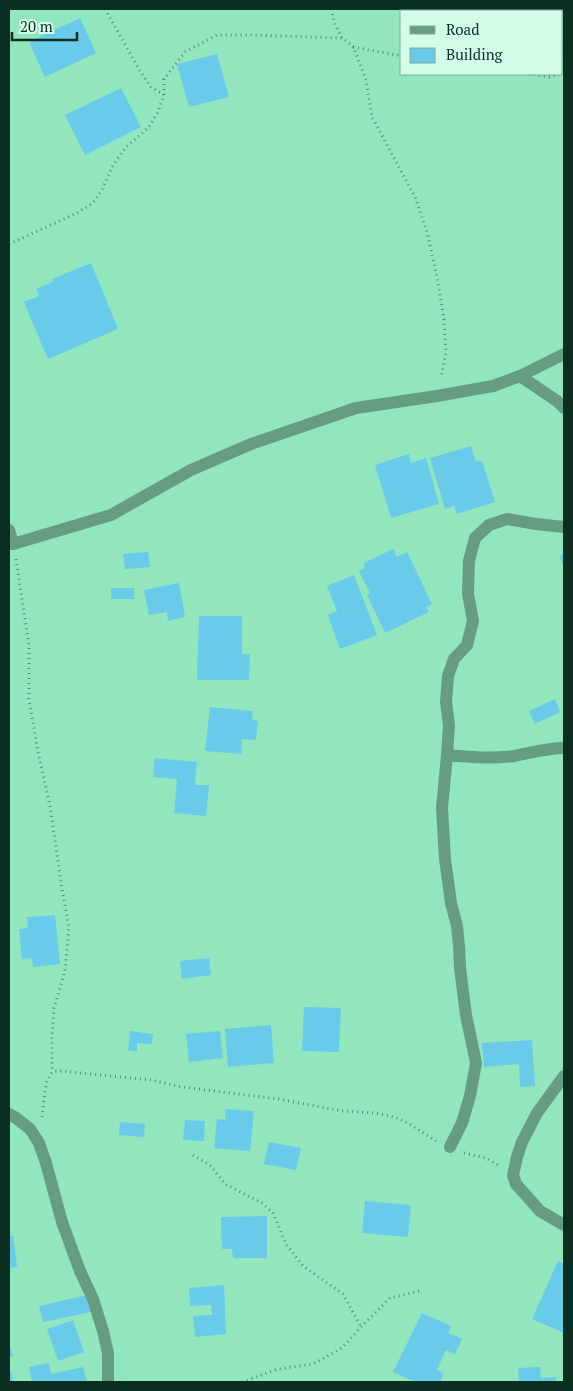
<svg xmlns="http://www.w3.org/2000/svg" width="573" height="1391" font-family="'PT Serif',serif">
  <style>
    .building { fill: #6acaea }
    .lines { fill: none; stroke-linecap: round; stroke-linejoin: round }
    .path { stroke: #518f72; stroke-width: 3; stroke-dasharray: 1 4; stroke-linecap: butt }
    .minor { stroke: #669d82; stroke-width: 12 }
  </style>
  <rect width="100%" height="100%" fill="#91e6bd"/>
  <g class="building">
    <polygon points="80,18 96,53 45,77 29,42"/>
    <polygon points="217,54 229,97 189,107 177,64"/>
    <polygon points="121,88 141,127 85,155 65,115"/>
    <polygon points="91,263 118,329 48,359 24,302 39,296 36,289 53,282 52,279"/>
    <polygon points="471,446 476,462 482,461 495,502 457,514 454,506 445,509 430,458"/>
    <polygon points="409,454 411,463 426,458 439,504 391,518 375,465"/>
    <polygon points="393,549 397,557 407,552 432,604 426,607 429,612 385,633 367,595 370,593 359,571 365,568 364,563"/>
    <polygon points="148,552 150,567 125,569 123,554"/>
    <polygon points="564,554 564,567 559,556"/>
    <polygon points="354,575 377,635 340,649 328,615 337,611 327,586"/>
    <polygon points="179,583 185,617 168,621 167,612 149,615 144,590"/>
    <rect x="111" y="588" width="23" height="11"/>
    <polygon points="199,616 242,616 242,654 250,654 249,680 197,680"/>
    <polygon points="555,699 560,712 535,724 529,711"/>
    <polygon points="210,707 253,711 252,720 258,721 256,740 242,739 241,754 205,751"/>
    <polygon points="155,758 197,762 195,785 209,785 206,816 174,813 177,779 153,777"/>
    <polygon points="55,915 60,964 33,967 32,958 22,959 19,929 28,928 27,917"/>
    <polygon points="209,958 211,975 182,979 180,961"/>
    <polygon points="304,1007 341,1008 339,1052 302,1051"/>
    <polygon points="271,1025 274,1063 228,1067 225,1029"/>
    <polygon points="130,1031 153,1034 152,1044 137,1043 137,1051 128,1050"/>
    <polygon points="220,1031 223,1058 189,1062 186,1034"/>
    <polygon points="532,1040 535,1086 520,1087 519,1064 484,1067 482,1043"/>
    <polygon points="226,1109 254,1111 250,1151 214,1148 217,1119 225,1120"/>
    <polygon points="185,1120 205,1121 204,1141 183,1140"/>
    <polygon points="120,1122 145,1124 144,1137 119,1135"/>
    <polygon points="269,1142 301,1148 296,1170 264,1164"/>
    <polygon points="365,1201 411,1205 408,1237 362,1233"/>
    <polygon points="267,1216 267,1258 233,1258 232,1249 222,1249 221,1217"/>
    <polygon points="9,1236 13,1236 17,1267 9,1268"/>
    <polygon points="558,1261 564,1264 564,1333 532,1319"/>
    <polygon points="224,1285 226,1334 195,1337 193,1316 212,1315 211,1305 190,1306 189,1288"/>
    <polygon points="87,1295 91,1312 43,1322 39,1306"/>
    <polygon points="422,1313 451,1326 448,1333 462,1339 455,1354 446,1350 437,1370 444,1374 440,1382 415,1382 393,1372"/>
    <polygon points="73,1320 84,1352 58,1361 47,1329"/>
    <polygon points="9,1347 10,1347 13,1356 9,1357"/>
    <polygon points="49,1363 51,1374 83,1367 87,1382 32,1382 29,1367"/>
    <polygon points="540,1367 541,1378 556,1377 556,1382 519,1382 518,1368"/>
    <polygon points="9,1372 12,1372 13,1382 9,1382"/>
  </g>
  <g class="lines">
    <g class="path">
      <polyline points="105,9 140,71 151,87 164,95"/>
      <polyline points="331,9 335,24 342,38 353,46 366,80 372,117 415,197 427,232 437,277 444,319 446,352 441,378"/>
      <polyline points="554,9 554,11"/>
      <polyline points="562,46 564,53"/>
      <polyline points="353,47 402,56"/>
      <polyline points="529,74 549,77 561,74"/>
      <polyline points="9,244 75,214 93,203 102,190 112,167 125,148 149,127 158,112 164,95 164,79 185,52 217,35 251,35 342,38"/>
      <polyline points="16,559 29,646 29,699 38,752 50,806 62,889 69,927 65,971 54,1008 52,1038 52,1072"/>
      <polyline points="42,1117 45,1091 47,1081 52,1072 60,1071 151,1080 182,1087 278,1099 342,1111 375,1113 394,1117 408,1123 436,1141"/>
      <polyline points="464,1153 486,1158 498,1165"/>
      <polyline points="193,1155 211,1166 225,1184 262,1203 273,1213 286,1244 303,1266 343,1294 361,1327"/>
      <polyline points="242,1382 278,1369 313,1364 342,1348 361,1327 390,1298 420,1291"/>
    </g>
    <g class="minor">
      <polyline points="520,376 557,401 564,408"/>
      <polyline points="9,530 13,544"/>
      <polyline points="9,544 13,544 111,515 191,470 251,444 356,408 437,396 493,386 520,376 564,354"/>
      <polyline points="447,755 449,725 446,702 448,676 454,659 467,645 473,621 468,594 469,561 475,538 489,525 507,519 536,524 564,527"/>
      <polyline points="564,1076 537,1113 522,1142 517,1157 513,1175 516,1184 540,1211 564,1225"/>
      <polyline points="9,1114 16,1118 30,1129 39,1143 46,1163 62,1222 80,1271 93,1299 103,1331 108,1353 108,1382"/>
      <path d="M450 1147 462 1123 470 1096 476 1063 466 1015 460 968 459 946 457 926 451 903 445 859 442 808 447 755C469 757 491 759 514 756 531 753 547 748 564 748"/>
    </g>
  </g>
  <rect width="573" height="1391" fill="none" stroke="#0a2f20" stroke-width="20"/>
  <rect x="400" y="10" width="162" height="65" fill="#d4fde8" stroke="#83ab98"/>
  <rect x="410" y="26" width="25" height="8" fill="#669d82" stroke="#83ab98"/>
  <text x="446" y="35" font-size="15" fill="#0a2f20">Road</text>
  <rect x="410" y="48" width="25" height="15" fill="#6acaea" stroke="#83ab98"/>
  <text x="446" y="60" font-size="15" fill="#0a2f20">Building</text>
  <path d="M12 32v8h65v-8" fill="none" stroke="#0a2f20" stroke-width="2.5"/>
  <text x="20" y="32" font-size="15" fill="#0a2f20" stroke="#d4fde8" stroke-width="4" paint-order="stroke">20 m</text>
</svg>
